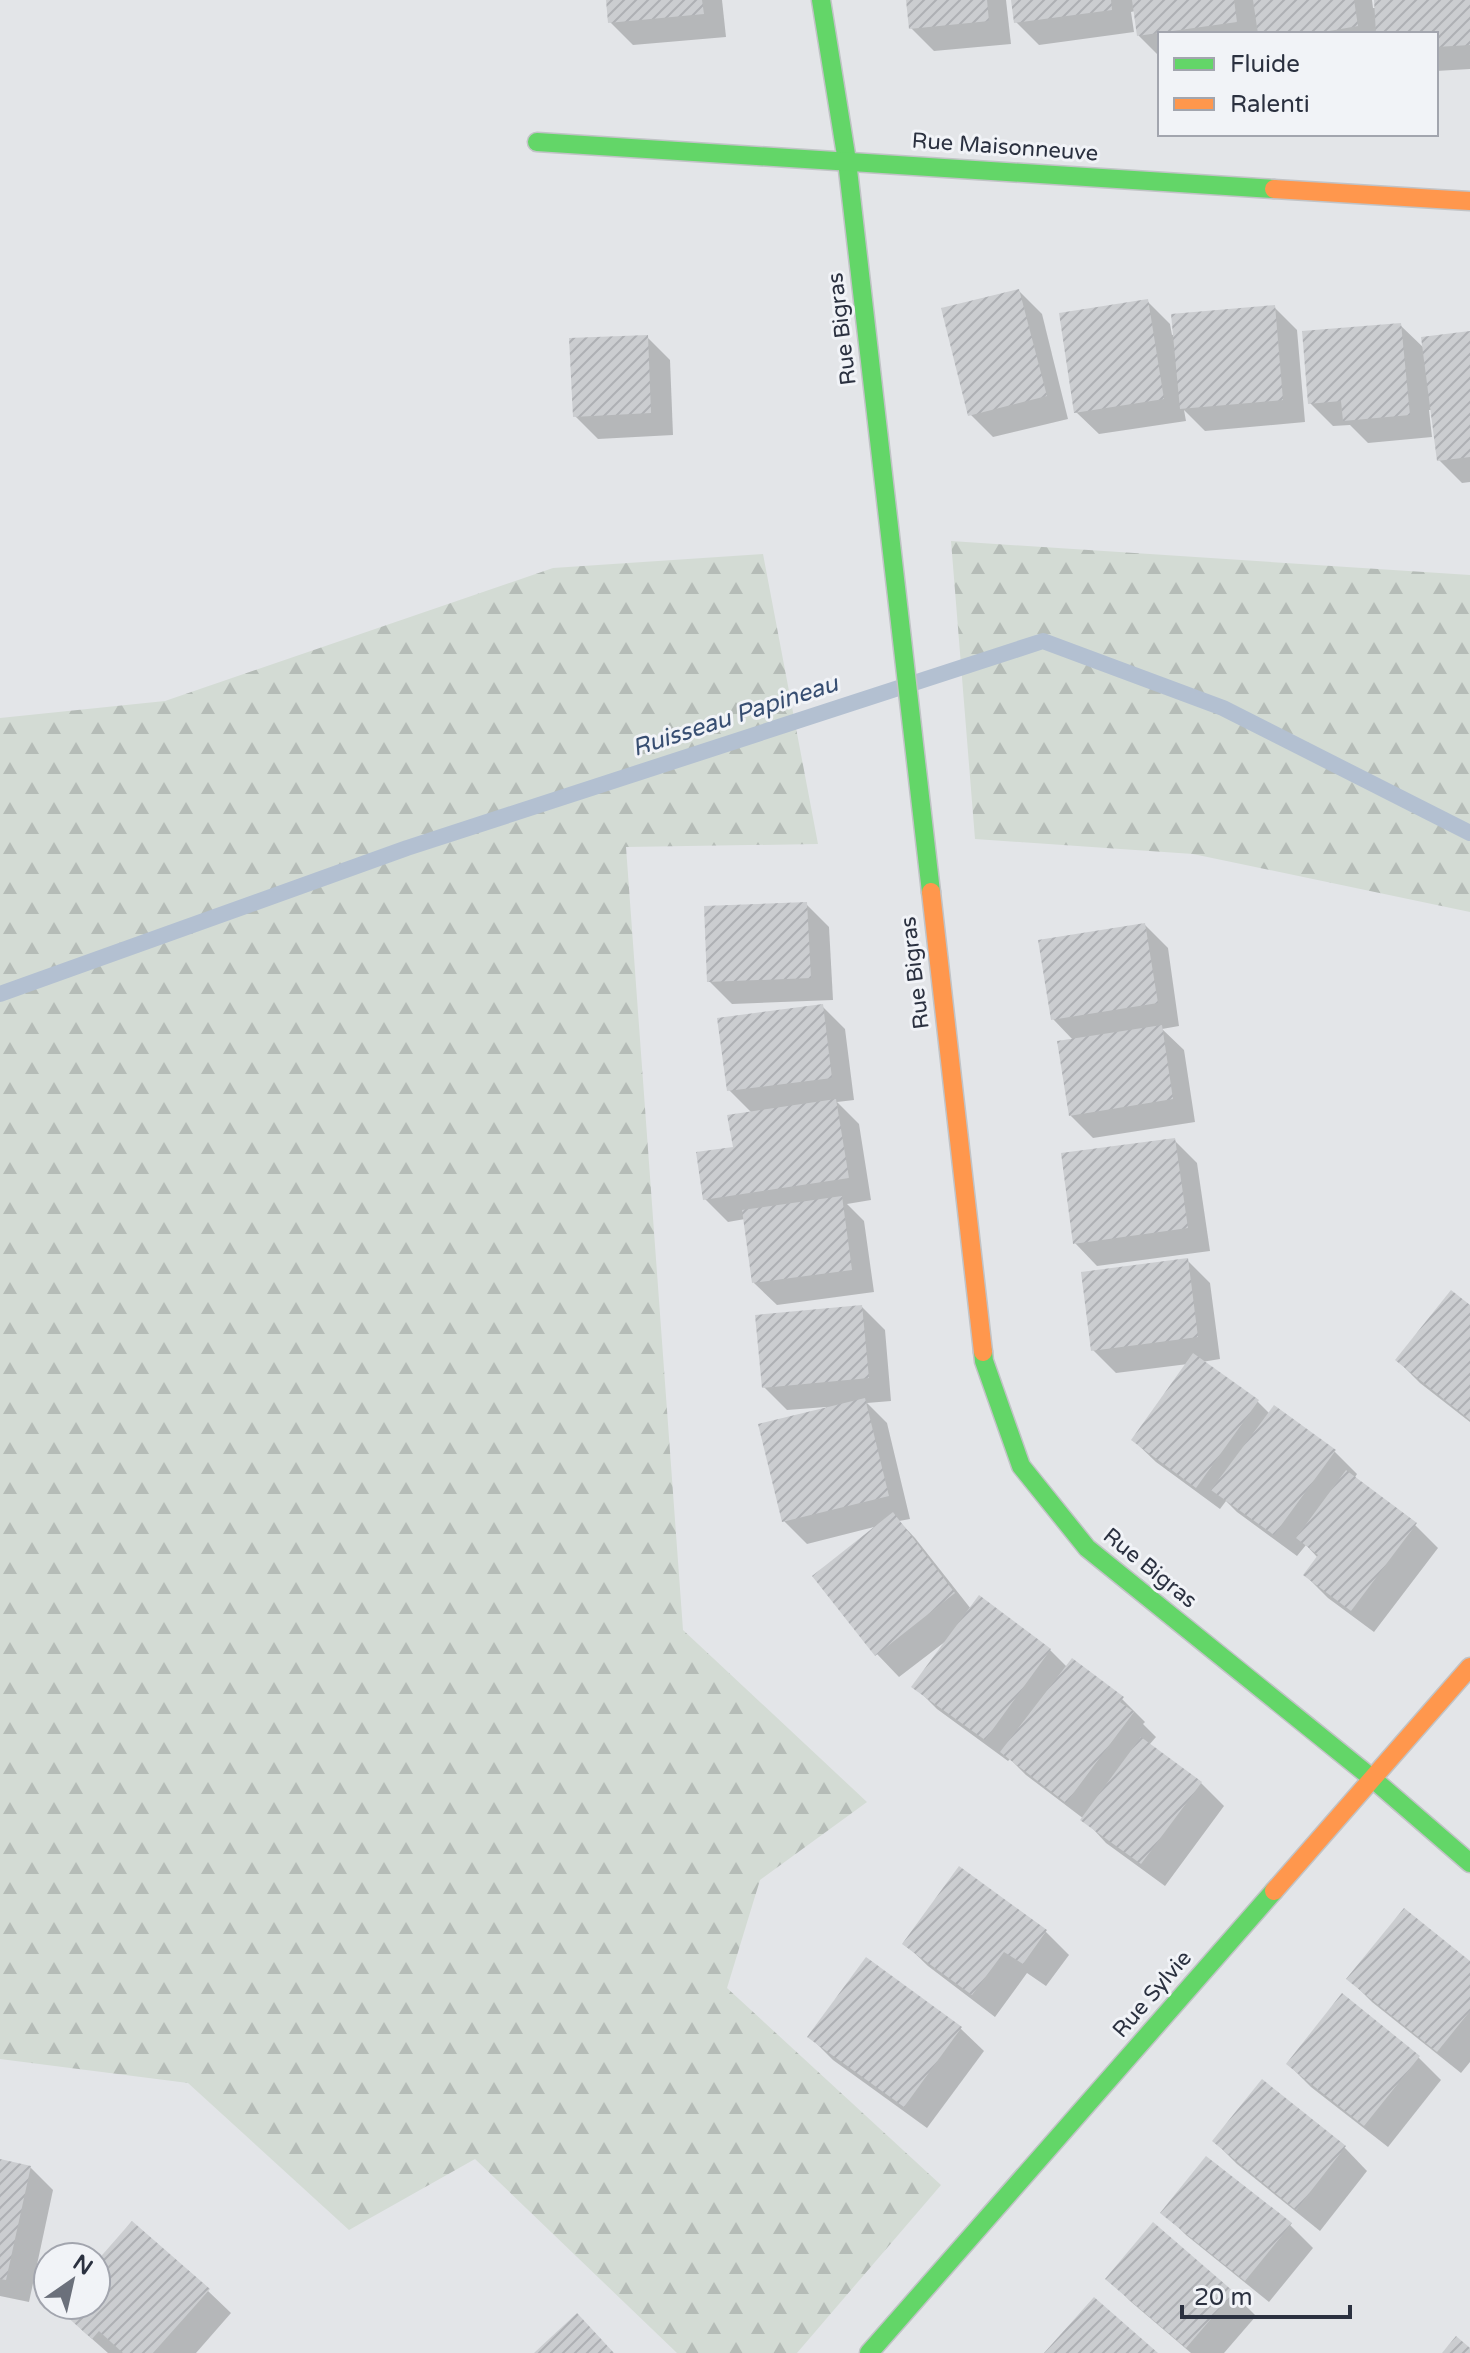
<svg xmlns="http://www.w3.org/2000/svg" width="1470" height="2353" font-family="'Varela Round',sans-serif">
  <style>
    .forest { fill: url(#forest-firs) }
    .shadow { fill: #0003 }
    .lines { fill: none; stroke-linecap: round; stroke-linejoin: round }
    .stream { stroke: #b3c0d1; stroke-width: 16 }
    .building { fill: url(#building-hatch) }
    .fast-casing { stroke: #c1c3c6; stroke-width: 21 }
    .slow-casing { stroke: #c1c3c6; stroke-width: 21 }
    .fast { stroke: #63d668; stroke-width: 18 }
    .slow { stroke: #ff974d; stroke-width: 18 }
    .labels { text-anchor: middle; dominant-baseline: central; stroke-width: 6; stroke-linejoin: round; paint-order: stroke }
    .street-label { font-size: 22px; fill: #2b3140; stroke: #f1f3f7 }
    .water-label { font-size: 24px; font-style: italic; fill: #374e72; stroke: #f1f3f7 }
  </style>
  <defs>
    <pattern id="forest-firs" width="22" height="20" patternUnits="userSpaceOnUse" patternTransform="scale(2)"><rect width="22" height="20" fill="#d3dbd4"/><path d="M5 1l3.5 6h-7zM16 11l3.5 6h-7z" fill="#b5bcb7"/></pattern>
    <pattern id="building-hatch" width="6" height="6" patternUnits="userSpaceOnUse" patternTransform="scale(2)"><rect width="6" height="6" fill="#cbcdd0"/><path d="M-1 1l2-2M0 6l6-6M5 7l2-2" fill="none" stroke="#aeb0b4"/></pattern>
  </defs>
  <rect width="100%" height="100%" fill="#e3e5e8"/>
  <g class="forest">
    <polygon points="951,541 1470,575 1470,912 1193,854 975,839"/>
    <polygon points="763,554 818,844 626,847 683,1630 867,1802 760,1880 727,1988 941,2185 797,2353 677,2353 475,2159 349,2230 188,2083 0,2059 0,718 165,701 553,568"/>
  </g>
  <g class="shadow">
    <polygon points="608,0 722,0 726,37 633,45 610,22"/>
    <polygon points="908,0 1006,0 1011,44 934,51 911,28"/>
    <polygon points="1013,0 1372,0 1373,8 1376,8 1376,0 1470,0 1470,69 1436,71 1436,34 1160,34 1160,57 1139,36 1135,11 1131,12 1134,32 1039,45 1016,22"/>
    <polygon points="1019,291 1042,314 1068,419 993,437 970,414"/>
    <polygon points="1147,301 1170,324 1172,335 1274,307 1297,330 1305,422 1205,431 1184,410 1186,421 1099,434 1076,412"/>
    <polygon points="1400,325 1425,349 1470,333 1470,482 1462,483 1439,460 1433,410 1429,410 1432,437 1368,443 1350,425 1333,426 1310,403"/>
    <polygon points="647,337 670,360 673,435 598,439 575,416"/>
    <polygon points="806,904 829,927 833,1000 732,1004 709,981"/>
    <polygon points="1145,925 1168,948 1179,1026 1162,1029 1184,1050 1195,1122 1093,1138 1070,1115 1074,1041 1053,1019"/>
    <polygon points="822,1006 845,1029 854,1100 837,1102 859,1124 871,1200 847,1204 864,1221 874,1292 777,1305 754,1283 745,1219 728,1222 705,1199 735,1148 752,1113 729,1090"/>
    <polygon points="1174,1140 1197,1163 1210,1251 1097,1266 1075,1243"/>
    <polygon points="1187,1260 1210,1283 1220,1359 1202,1362 1258,1402 1270,1414 1334,1451 1357,1474 1354,1479 1415,1525 1438,1548 1374,1632 1328,1598 1305,1575 1318,1558 1306,1545 1297,1556 1237,1512 1226,1501 1220,1509 1156,1462 1133,1440 1188,1364 1116,1373 1093,1350"/>
    <polygon points="862,1307 885,1330 891,1401 867,1403 887,1423 910,1519 899,1521 915,1538 971,1609 1050,1650 1067,1667 1122,1699 1145,1722 1143,1724 1156,1737 1149,1745 1201,1783 1224,1806 1165,1886 1106,1843 1084,1819 1026,1775 1010,1759 1008,1761 937,1709 914,1686 946,1641 899,1677 877,1654 878,1526 807,1544 784,1521 826,1409 826,1407 787,1410 764,1387"/>
    <polygon points="1470,1308 1470,1422 1420,1383 1397,1360"/>
    <polygon points="960,1869 1046,1932 1069,1955 1046,1986 1027,1973 995,2017 928,1966 905,1944"/>
    <polygon points="867,1960 961,2029 984,2051 927,2128 833,2060 810,2037"/>
    <polygon points="1470,1964 1470,2062 1461,2073 1372,2002 1349,1979"/>
    <polygon points="1418,2057 1441,2080 1388,2147 1311,2087 1288,2064"/>
    <polygon points="1214,2141 1345,2148 1367,2171 1320,2231 1237,2164"/>
    <polygon points="0,2161 30,2167 53,2190 29,2302 0,2296"/>
    <polygon points="1163,2212 1290,2225 1313,2248 1269,2302 1186,2235"/>
    <polygon points="1153,2225 1233,2293 1256,2316 1224,2353 1191,2353 1130,2301 1108,2278"/>
    <polygon points="96,2265 208,2291 231,2313 196,2353 108,2353 82,2330 61,2305 96,2305"/>
  </g>
  <g class="lines">
    <polyline class="stream" points="0,994 407,848 1043,641 1223,708 1470,833"/>
  </g>
  <g class="building">
    <polygon points="606,0 702,0 704,14 608,23"/>
    <polygon points="906,0 987,0 989,21 909,29"/>
    <polygon points="1011,0 1111,0 1112,10 1014,23"/>
    <polygon points="1132,0 1234,0 1237,22 1137,36"/>
    <polygon points="1253,0 1354,0 1358,26 1312,34 1258,34"/>
    <polygon points="1374,0 1470,0 1470,45 1436,47 1436,34 1376,34"/>
    <polygon points="1019,289 1047,396 968,416 941,308"/>
    <polygon points="1148,299 1164,399 1074,413 1059,313"/>
    <polygon points="1275,305 1283,400 1180,409 1171,314"/>
    <polygon points="1401,323 1410,415 1343,421 1341,401 1308,404 1302,331"/>
    <polygon points="1470,331 1470,457 1437,461 1421,337"/>
    <polygon points="648,335 651,413 573,417 569,338"/>
    <polygon points="807,902 811,978 707,982 704,906"/>
    <polygon points="1145,923 1158,1003 1051,1020 1038,940"/>
    <polygon points="823,1004 832,1078 727,1091 717,1018"/>
    <polygon points="1162,1025 1173,1099 1069,1116 1057,1041"/>
    <polygon points="836,1099 849,1178 703,1200 696,1152 733,1147 727,1115"/>
    <polygon points="1175,1138 1188,1228 1073,1244 1061,1153"/>
    <polygon points="842,1196 852,1270 752,1283 742,1210"/>
    <polygon points="1188,1258 1198,1337 1091,1351 1081,1272"/>
    <polygon points="1451,1290 1470,1305 1470,1420 1395,1360"/>
    <polygon points="862,1305 869,1378 762,1388 755,1315"/>
    <polygon points="1193,1353 1259,1400 1196,1488 1131,1440"/>
    <polygon points="865,1398 889,1496 782,1522 758,1424"/>
    <polygon points="1274,1405 1336,1450 1274,1535 1211,1490"/>
    <polygon points="1346,1470 1417,1523 1351,1611 1303,1575 1318,1555 1296,1538"/>
    <polygon points="893,1512 955,1593 875,1656 812,1576"/>
    <polygon points="979,1595 1051,1649 985,1740 911,1687"/>
    <polygon points="1072,1658 1124,1697 1120,1702 1134,1712 1066,1803 1000,1752"/>
    <polygon points="1141,1737 1202,1782 1141,1864 1080,1820"/>
    <polygon points="959,1866 1047,1930 1023,1964 1004,1952 972,1995 902,1944"/>
    <polygon points="1404,1908 1470,1961 1470,2011 1437,2052 1346,1979"/>
    <polygon points="866,1957 962,2027 904,2107 807,2037"/>
    <polygon points="1342,1993 1420,2056 1364,2126 1286,2064"/>
    <polygon points="1262,2079 1346,2146 1296,2210 1212,2141"/>
    <polygon points="1206,2156 1292,2223 1245,2281 1160,2213"/>
    <polygon points="0,2159 31,2166 6,2280 0,2279"/>
    <polygon points="132,2221 210,2289 153,2353 123,2353 99,2331 92,2339 56,2307 58,2305 96,2305 96,2262"/>
    <polygon points="1153,2222 1234,2292 1186,2348 1105,2279"/>
    <polygon points="1094,2297 1158,2353 1044,2353"/>
    <polygon points="577,2313 614,2353 534,2353"/>
    <polygon points="1456,2336 1470,2348 1470,2353 1442,2353"/>
  </g>
  <g class="lines">
    <defs>
      <g id="fast">
        <polyline points="821,0 847,161 931,892"/>
        <polyline points="537,142 1274,189"/>
        <polyline points="983,1352 984,1361 1021,1466 1087,1548 1373,1779 1470,1863"/>
        <polyline points="869,2353 1274,1891"/>
      </g>
      <g id="slow">
        <polyline points="1274,189 1470,201"/>
        <polyline points="931,892 983,1352"/>
        <polyline points="1274,1891 1470,1667"/>
      </g>
    </defs>
    <use href="#fast" class="fast-casing"/>
    <use href="#slow" class="slow-casing"/>
    <use href="#fast" class="fast"/>
    <use href="#slow" class="slow"/>
  </g>
  <g class="labels">
    <g class="street-label">
      <text transform="translate(1005 147) rotate(4)">Rue Maisonneuve</text>
      <text transform="translate(842 329) rotate(-97)">Rue Bigras</text>
      <text transform="translate(915 973) rotate(-97)">Rue Bigras</text>
      <text transform="translate(1150 1568) rotate(39)">Rue Bigras</text>
      <text transform="translate(1152 1994) rotate(-49)">Rue Sylvie</text>
    </g>
    <g class="water-label">
      <text transform="translate(735 716) rotate(-18)">Ruisseau Papineau</text>
    </g>
  </g>
  <rect x="1158" y="32" width="280" height="104" fill="#f1f3f7" stroke="#a2a5ae" stroke-width="2"/>
  <rect x="1174" y="58" width="40" height="12" fill="#63d668" stroke="#a2a5ae" stroke-width="2"/>
  <text x="1230" y="72" font-size="24" fill="#2b3140">Fluide</text>
  <rect x="1174" y="98" width="40" height="12" fill="#ff974d" stroke="#a2a5ae" stroke-width="2"/>
  <text x="1230" y="112" font-size="24" fill="#2b3140">Ralenti</text>
  <g transform="translate(72 2281) rotate(34)"><circle r="38" fill="#f1f3f7" stroke="#a2a5ae" stroke-width="2"/>
  <path d="M0-6L14 30L0 20L-14 30Z" fill="#6b707b"/>
  <text y="-12" font-size="22" font-weight="bold" text-anchor="middle" fill="#2b3140">N</text>
  </g>
  <path d="M1182 2305v12h168v-12" fill="none" stroke="#2b3140" stroke-width="4"/>
  <text x="1194" y="2305" font-size="24" fill="#2b3140" stroke="#f1f3f7" stroke-width="6" paint-order="stroke">20 m</text>
</svg>
